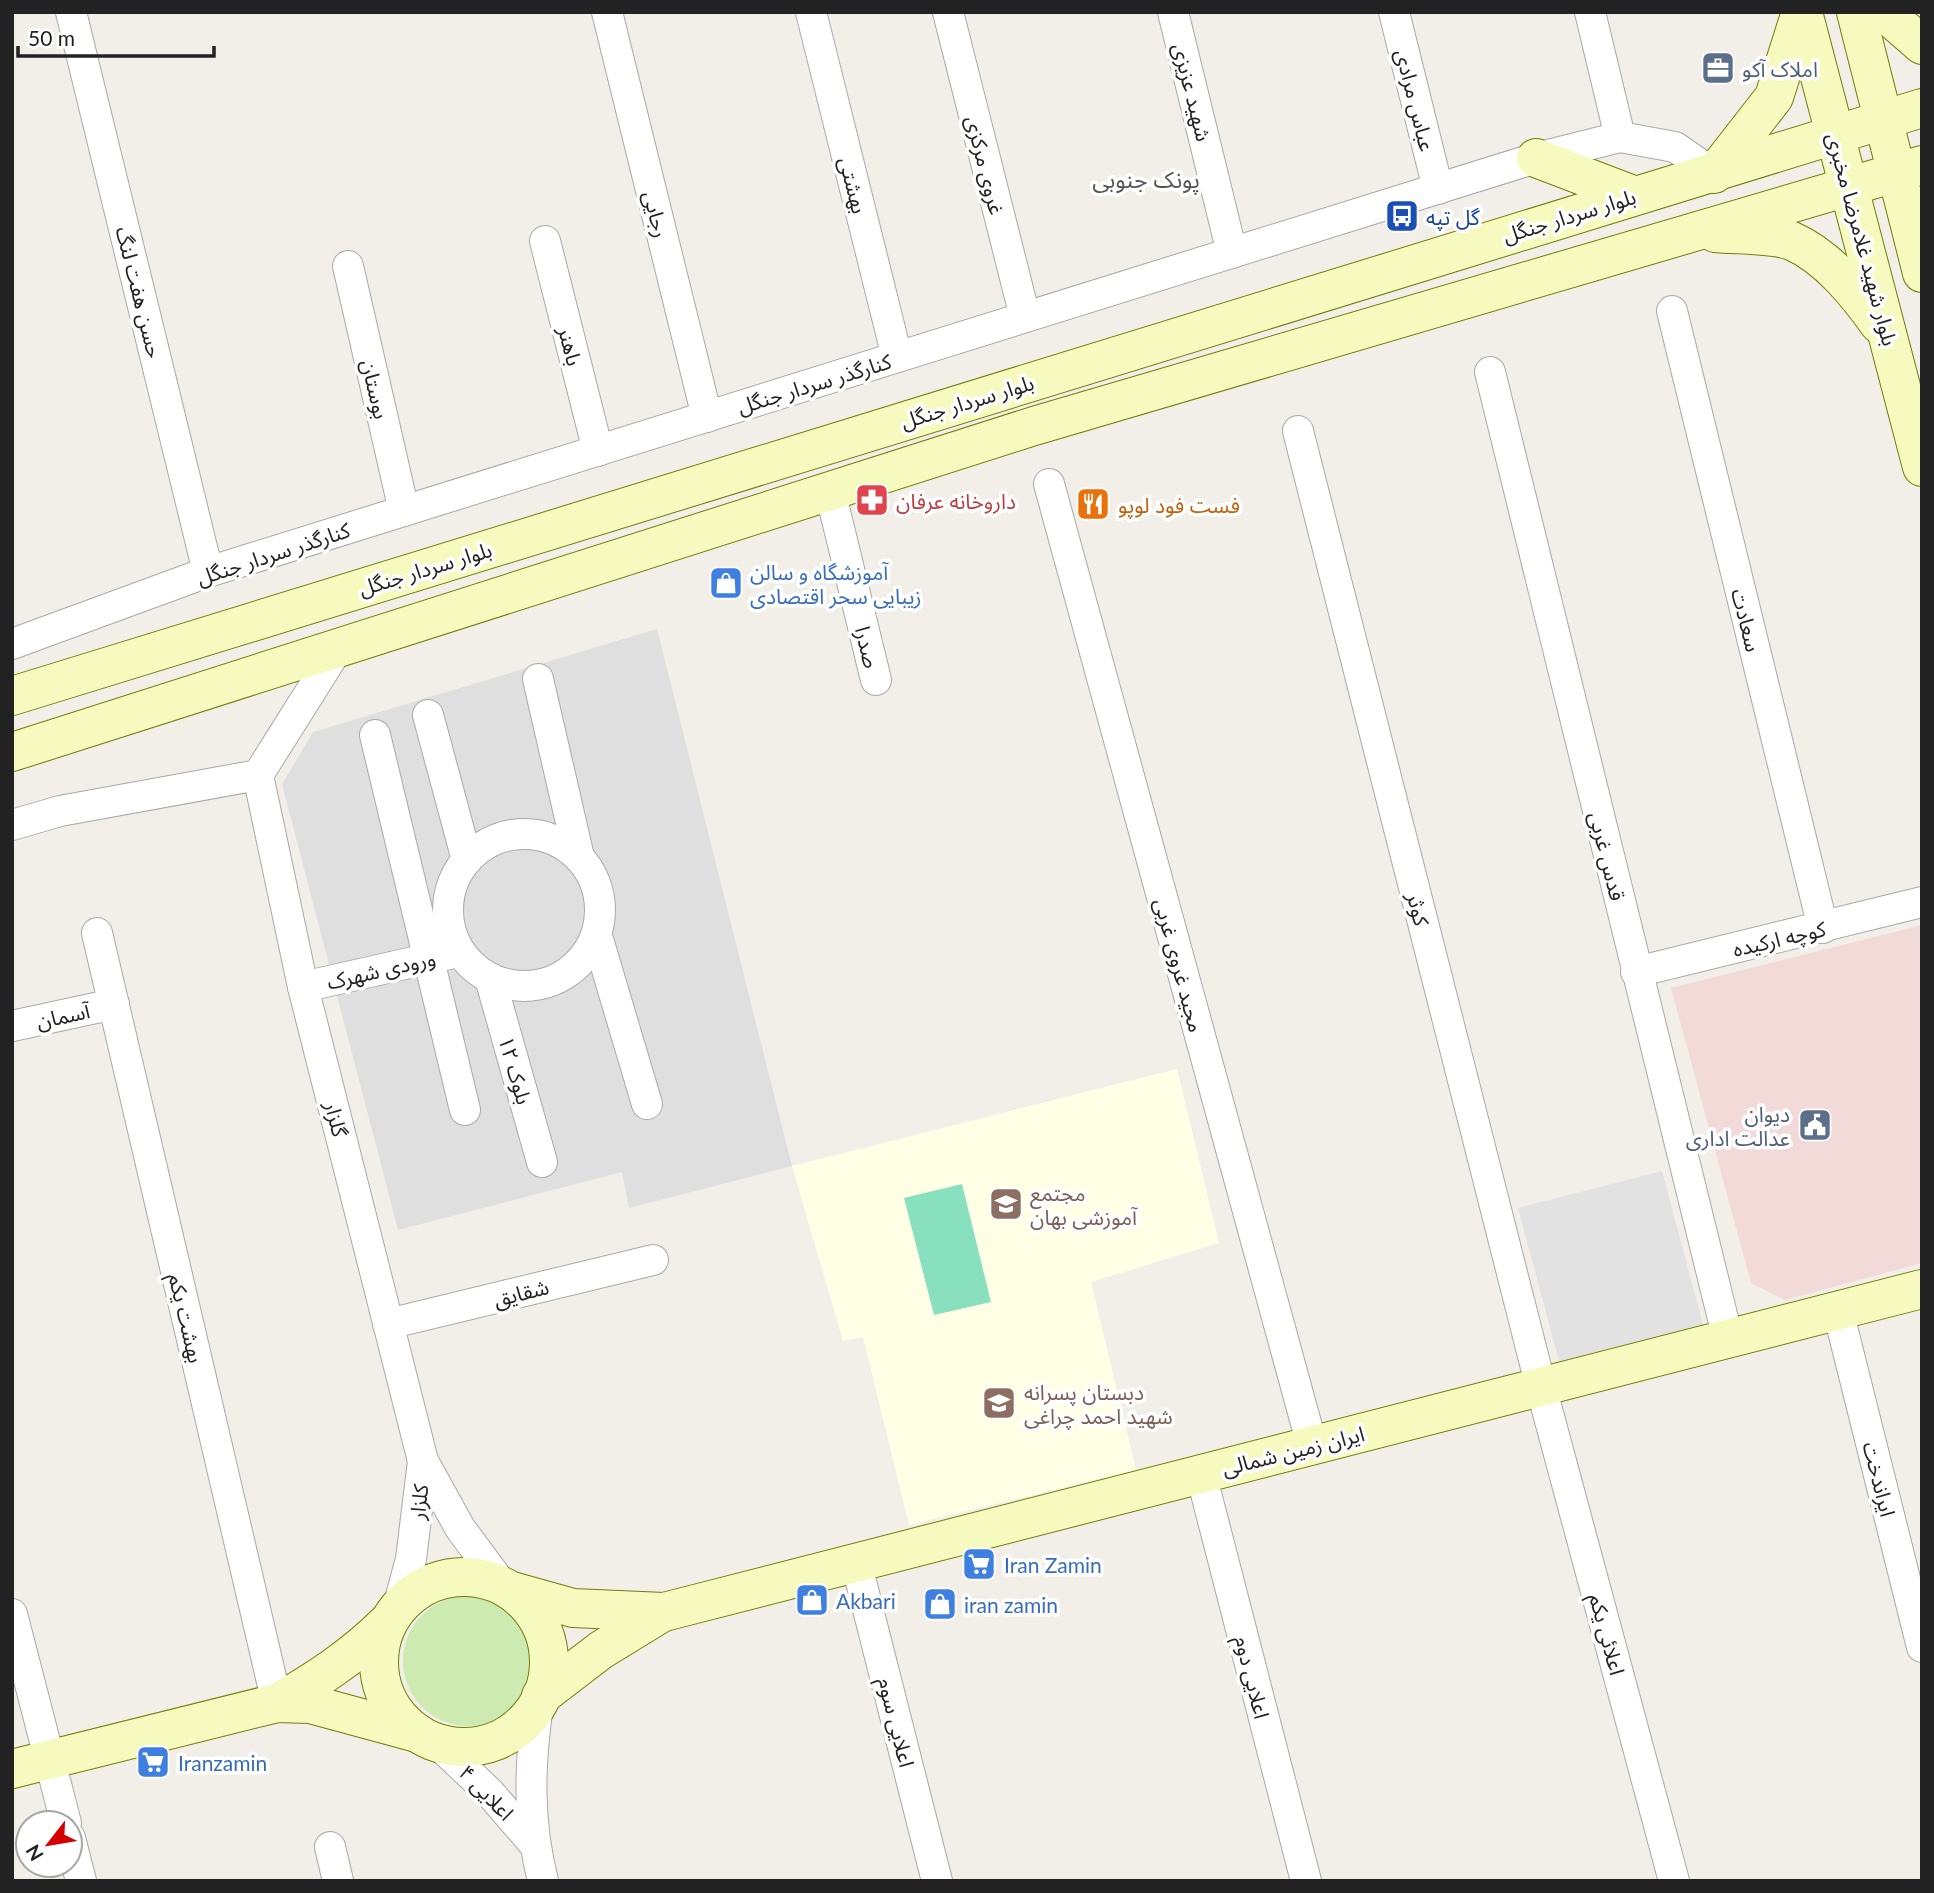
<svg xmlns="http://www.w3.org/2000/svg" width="1934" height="1893" font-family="Lato,'Noto Sans Arabic',sans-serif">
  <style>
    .residential { fill: #e0dfdf }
    .commercial { fill: #f2dad9 }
    .education { fill: #ffffe5 }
    .grass { fill: #cdebb0 }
    .pitch { fill: #88e0be }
    .parking { fill: #e2e2e2 }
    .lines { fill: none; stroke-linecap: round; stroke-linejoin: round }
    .street-casing { stroke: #a9a9a9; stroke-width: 32 }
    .secondary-casing { stroke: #707d05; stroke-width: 40 }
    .street { stroke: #fff; stroke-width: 30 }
    .secondary { stroke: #f7fabf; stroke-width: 38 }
    .labels { text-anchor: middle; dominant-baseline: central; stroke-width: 7; stroke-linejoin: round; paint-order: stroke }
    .service-label { font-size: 21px; fill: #4e5e75; stroke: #fff; text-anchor: start }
    .street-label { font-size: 21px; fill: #222; stroke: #fff }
    .transit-label { font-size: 21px; fill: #164399; stroke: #fff; text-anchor: start }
    .health-label { font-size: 21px; fill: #be3a42; stroke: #fff; text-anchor: start }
    .food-label { font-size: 21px; fill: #c56008; stroke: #fff; text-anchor: start }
    .shop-label { font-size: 21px; fill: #366cbe; stroke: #fff; text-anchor: start }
    .education-label { font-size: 21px; fill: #785e54; stroke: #fff; text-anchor: start }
    .neighbourhood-label { font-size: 23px; fill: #555; stroke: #fff }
  </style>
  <rect width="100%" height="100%" fill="#f2efe9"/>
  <polygon class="residential" points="657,629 792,1166 629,1208 622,1172 398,1230 282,784 313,732"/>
  <polygon class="commercial" points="1922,925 1922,1263 1785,1300 1751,1283 1671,988"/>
  <polygon class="education" points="1177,1069 1219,1243 1091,1282 1136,1470 909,1525 863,1337 843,1341 792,1166"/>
  <circle class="grass" cx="468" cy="1661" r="65"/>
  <polygon class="pitch" points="962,1184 991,1302 934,1315 904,1198"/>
  <polygon class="parking" points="1662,1171 1703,1325 1559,1361 1518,1208"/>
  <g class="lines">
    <defs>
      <g id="street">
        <polyline points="71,12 208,572"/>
        <polyline points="607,12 707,417"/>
        <polyline points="811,12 897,357"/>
        <polyline points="948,12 1025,317"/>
        <polyline points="1173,12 1232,253"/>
        <polyline points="1394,12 1438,189"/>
        <polyline points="1590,12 1620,137"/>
        <polyline points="545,241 598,451"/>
        <polyline points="348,266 404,511"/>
        <polyline points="1672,311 1823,928"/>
        <polyline points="1490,372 1728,1339"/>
        <polyline points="1298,431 1541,1387 1674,1881"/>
        <polyline points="1049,484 1312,1445"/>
        <polyline points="830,491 876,680"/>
        <polyline points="12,644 208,572 1536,158 1620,137 1675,147 1714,174"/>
        <polyline points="538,679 579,857"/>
        <polyline points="428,715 467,860"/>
        <polyline points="375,735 465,1110"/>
        <polyline points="258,775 303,987 423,1461 460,1528 503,1586"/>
        <polyline points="12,825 60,811 258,775 338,648"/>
        <circle cx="524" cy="910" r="76"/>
        <polyline points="97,933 277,1703"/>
        <polyline points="597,936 647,1104"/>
        <polyline points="1636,972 1922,902"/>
        <polyline points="490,978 542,1162"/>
        <polyline points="303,987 449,954"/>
        <polyline points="12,1026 114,1004"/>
        <polyline points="1838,1311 1922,1647"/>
        <polyline points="388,1324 653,1260"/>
        <polyline points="1201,1474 1306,1881"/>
        <polyline points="856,1562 937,1881"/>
        <polyline points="398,1607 411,1559 423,1461"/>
        <polyline points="12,1614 66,1823"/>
        <path d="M538 1706C529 1766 528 1822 543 1881"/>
        <polyline points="437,1743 490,1793 534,1844"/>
        <polyline points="70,1838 81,1881"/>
        <polyline points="330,1847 338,1881"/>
      </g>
      <g id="secondary">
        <polyline points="1803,12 1922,467"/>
        <polyline points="1856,12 1922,273"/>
        <polyline points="1884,12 1922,45"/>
        <polyline points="1536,158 1633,195"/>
        <polyline points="1714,174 1774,97 1801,12"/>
        <path d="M1715 233C1735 235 1774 234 1792 241 1828 257 1857 293 1879 324"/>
        <polyline points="12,696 1922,108"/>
        <polyline points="12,752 1034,426 1922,165"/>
        <circle cx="464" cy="1662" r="85"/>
        <polyline points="512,1591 573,1608 664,1612 1922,1289"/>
        <polyline points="541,1696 601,1650 663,1612"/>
        <path d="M277 1703C317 1680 354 1656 387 1623"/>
        <polyline points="12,1769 277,1703 310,1704 417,1733"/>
      </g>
    </defs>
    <use href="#street" class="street-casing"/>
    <use href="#secondary" class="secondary-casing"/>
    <use href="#street" class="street"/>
    <use href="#secondary" class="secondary"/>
  </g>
  <defs>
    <symbol id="office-square" viewBox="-11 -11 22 22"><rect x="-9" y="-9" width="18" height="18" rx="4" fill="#5c6f8a" stroke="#fff"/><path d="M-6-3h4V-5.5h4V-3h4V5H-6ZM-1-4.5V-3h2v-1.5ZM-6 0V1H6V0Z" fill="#fff"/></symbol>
    <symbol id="bus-square" viewBox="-11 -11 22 22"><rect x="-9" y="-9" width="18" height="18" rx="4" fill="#1a4fb4" stroke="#fff"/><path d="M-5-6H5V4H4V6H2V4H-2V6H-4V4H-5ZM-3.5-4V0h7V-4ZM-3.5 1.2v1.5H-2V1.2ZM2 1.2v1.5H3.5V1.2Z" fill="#fff"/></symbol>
    <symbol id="pharmacy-square" viewBox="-11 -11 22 22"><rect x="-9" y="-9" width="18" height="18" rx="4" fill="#e0444e" stroke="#fff"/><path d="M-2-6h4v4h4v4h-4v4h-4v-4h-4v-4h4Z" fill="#fff"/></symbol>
    <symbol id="restaurant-square" viewBox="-11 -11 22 22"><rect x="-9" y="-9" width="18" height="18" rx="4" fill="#e8710a" stroke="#fff"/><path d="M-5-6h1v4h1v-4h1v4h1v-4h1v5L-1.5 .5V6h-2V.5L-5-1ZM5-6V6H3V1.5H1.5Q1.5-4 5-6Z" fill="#fff"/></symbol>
    <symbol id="shop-square" viewBox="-11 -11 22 22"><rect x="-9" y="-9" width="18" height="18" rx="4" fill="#3f7fe0" stroke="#fff"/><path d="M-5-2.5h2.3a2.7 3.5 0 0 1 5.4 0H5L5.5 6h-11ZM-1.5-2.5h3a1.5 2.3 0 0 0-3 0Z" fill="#fff"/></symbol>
    <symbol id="civic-square" viewBox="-11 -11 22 22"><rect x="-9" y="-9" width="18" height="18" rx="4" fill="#5c6f8a" stroke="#fff"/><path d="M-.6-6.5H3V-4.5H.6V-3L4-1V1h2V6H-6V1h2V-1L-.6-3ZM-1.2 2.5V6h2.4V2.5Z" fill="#fff"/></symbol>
    <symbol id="school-square" viewBox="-11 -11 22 22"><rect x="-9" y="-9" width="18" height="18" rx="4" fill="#8d6e63" stroke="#fff"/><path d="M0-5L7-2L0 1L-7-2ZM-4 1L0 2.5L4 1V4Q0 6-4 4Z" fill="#fff"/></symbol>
    <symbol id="supermarket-square" viewBox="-11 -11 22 22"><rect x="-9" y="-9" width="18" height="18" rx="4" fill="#3f7fe0" stroke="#fff"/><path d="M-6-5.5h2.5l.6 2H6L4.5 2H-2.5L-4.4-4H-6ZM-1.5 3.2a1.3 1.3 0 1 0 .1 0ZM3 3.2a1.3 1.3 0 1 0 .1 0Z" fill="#fff"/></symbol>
  </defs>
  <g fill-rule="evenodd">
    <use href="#office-square" x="1699" y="49" width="38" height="38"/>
    <use href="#bus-square" x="1383" y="197" width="38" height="38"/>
    <use href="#pharmacy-square" x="853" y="481" width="38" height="38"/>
    <use href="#restaurant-square" x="1074" y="485" width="38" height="38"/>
    <use href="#shop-square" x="707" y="564" width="38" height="38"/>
    <use href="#civic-square" x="1796" y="1106" width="38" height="38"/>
    <use href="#school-square" x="987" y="1185" width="38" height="38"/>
    <use href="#school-square" x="980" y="1384" width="38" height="38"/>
    <use href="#supermarket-square" x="960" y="1545" width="38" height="38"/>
    <use href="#shop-square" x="793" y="1581" width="38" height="38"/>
    <use href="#shop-square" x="921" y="1585" width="38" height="38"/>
    <use href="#supermarket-square" x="134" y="1743" width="38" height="38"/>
  </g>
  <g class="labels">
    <g class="service-label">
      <text x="1742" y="68">املاک آکو</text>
      <text x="1790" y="1113" text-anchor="end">دیوان<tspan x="1790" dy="24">عدالت اداری</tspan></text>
    </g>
    <g class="street-label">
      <text transform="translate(1193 92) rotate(76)">شهید عزیزی</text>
      <text transform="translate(1416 100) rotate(76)">عباس مرادی</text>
      <text transform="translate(986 165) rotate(76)">غروی مرکزی</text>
      <text transform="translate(854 185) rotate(76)">بهشتی</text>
      <text transform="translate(657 214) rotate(76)">رجایی</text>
      <text transform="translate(1569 215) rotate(-17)">بلوار سردار جنگل</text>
      <text transform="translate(1863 239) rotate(75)">بلوار شهید غلامرضا مخبری</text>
      <text transform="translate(140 292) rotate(76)">حسن هفت لنگ</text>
      <text transform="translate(571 346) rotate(76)">باهنر</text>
      <text transform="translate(814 383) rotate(-17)">کنارگذر سردار جنگل</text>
      <text transform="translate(376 389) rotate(77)">بوستان</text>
      <text transform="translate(967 401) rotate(-17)">بلوار سردار جنگل</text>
      <text transform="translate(273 553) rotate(-18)">کنارگذر سردار جنگل</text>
      <text transform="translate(425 568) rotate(-17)">بلوار سردار جنگل</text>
      <text transform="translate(1747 620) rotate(76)">سعادت</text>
      <text transform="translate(868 647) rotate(76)">صدرا</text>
      <text transform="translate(1608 856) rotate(76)">قدس غربی</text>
      <text transform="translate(1419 909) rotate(76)">کوثر</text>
      <text transform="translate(1779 938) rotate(-13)">کوچه ارکیده</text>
      <text transform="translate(1180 965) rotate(75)">مجید غروی غربی</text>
      <text transform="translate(381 969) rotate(-13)">ورودی شهرک</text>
      <text transform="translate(63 1015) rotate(-12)">آسمان</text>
      <text transform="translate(516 1070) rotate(74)">بلوک ۱۲</text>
      <text transform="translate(337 1119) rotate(76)">گلزار</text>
      <text transform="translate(521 1292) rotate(-14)">شقایق</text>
      <text transform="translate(187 1318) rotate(77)">بهشت یکم</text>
      <text transform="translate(1293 1450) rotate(-14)">ایران زمین شمالی</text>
      <text transform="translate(1880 1479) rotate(76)">ایراندخت</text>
      <text transform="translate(418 1502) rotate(-84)">کلزار</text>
      <text transform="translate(1608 1634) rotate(75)">اعلائی یکم</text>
      <text transform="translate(1253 1677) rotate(76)">اعلایی دوم</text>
      <text transform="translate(897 1722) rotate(76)">اعلایی سوم</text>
      <text transform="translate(487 1792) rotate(46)">اعلایی ۴</text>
    </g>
    <g class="transit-label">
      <text x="1426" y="216">گل تپه</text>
    </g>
    <g class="health-label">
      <text x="896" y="500">داروخانه عرفان</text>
    </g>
    <g class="food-label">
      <text x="1118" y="504">فست فود لوپو</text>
    </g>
    <g class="shop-label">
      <text x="750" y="571">آموزشگاه و سالن<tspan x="750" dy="24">زیبایی سحر اقتصادی</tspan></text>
      <text x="1004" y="1564">Iran Zamin</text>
      <text x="836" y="1600">Akbari</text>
      <text x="964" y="1604">iran zamin</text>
      <text x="178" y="1762">Iranzamin</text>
    </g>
    <g class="education-label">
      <text x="1030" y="1192">مجتمع<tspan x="1030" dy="24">آموزشی بهان</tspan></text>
      <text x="1024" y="1391">دبستان پسرانه<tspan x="1024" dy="24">شهید احمد چراغی</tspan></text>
    </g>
    <g class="neighbourhood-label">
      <text x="1146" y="179">پونک جنوبی</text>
    </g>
  </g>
  <rect width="1934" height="1893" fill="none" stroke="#222222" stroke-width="28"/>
  <g transform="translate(49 1844) rotate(239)"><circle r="33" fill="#ffffff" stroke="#a7a7a7" stroke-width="2"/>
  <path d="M0-5L12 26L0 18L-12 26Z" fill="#d40000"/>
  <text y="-10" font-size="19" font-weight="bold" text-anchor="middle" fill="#222222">N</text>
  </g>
  <path d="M18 46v10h196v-10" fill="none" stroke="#222222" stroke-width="3.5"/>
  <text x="28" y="46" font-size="21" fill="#222222" stroke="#ffffff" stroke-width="5" paint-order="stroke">50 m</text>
</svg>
